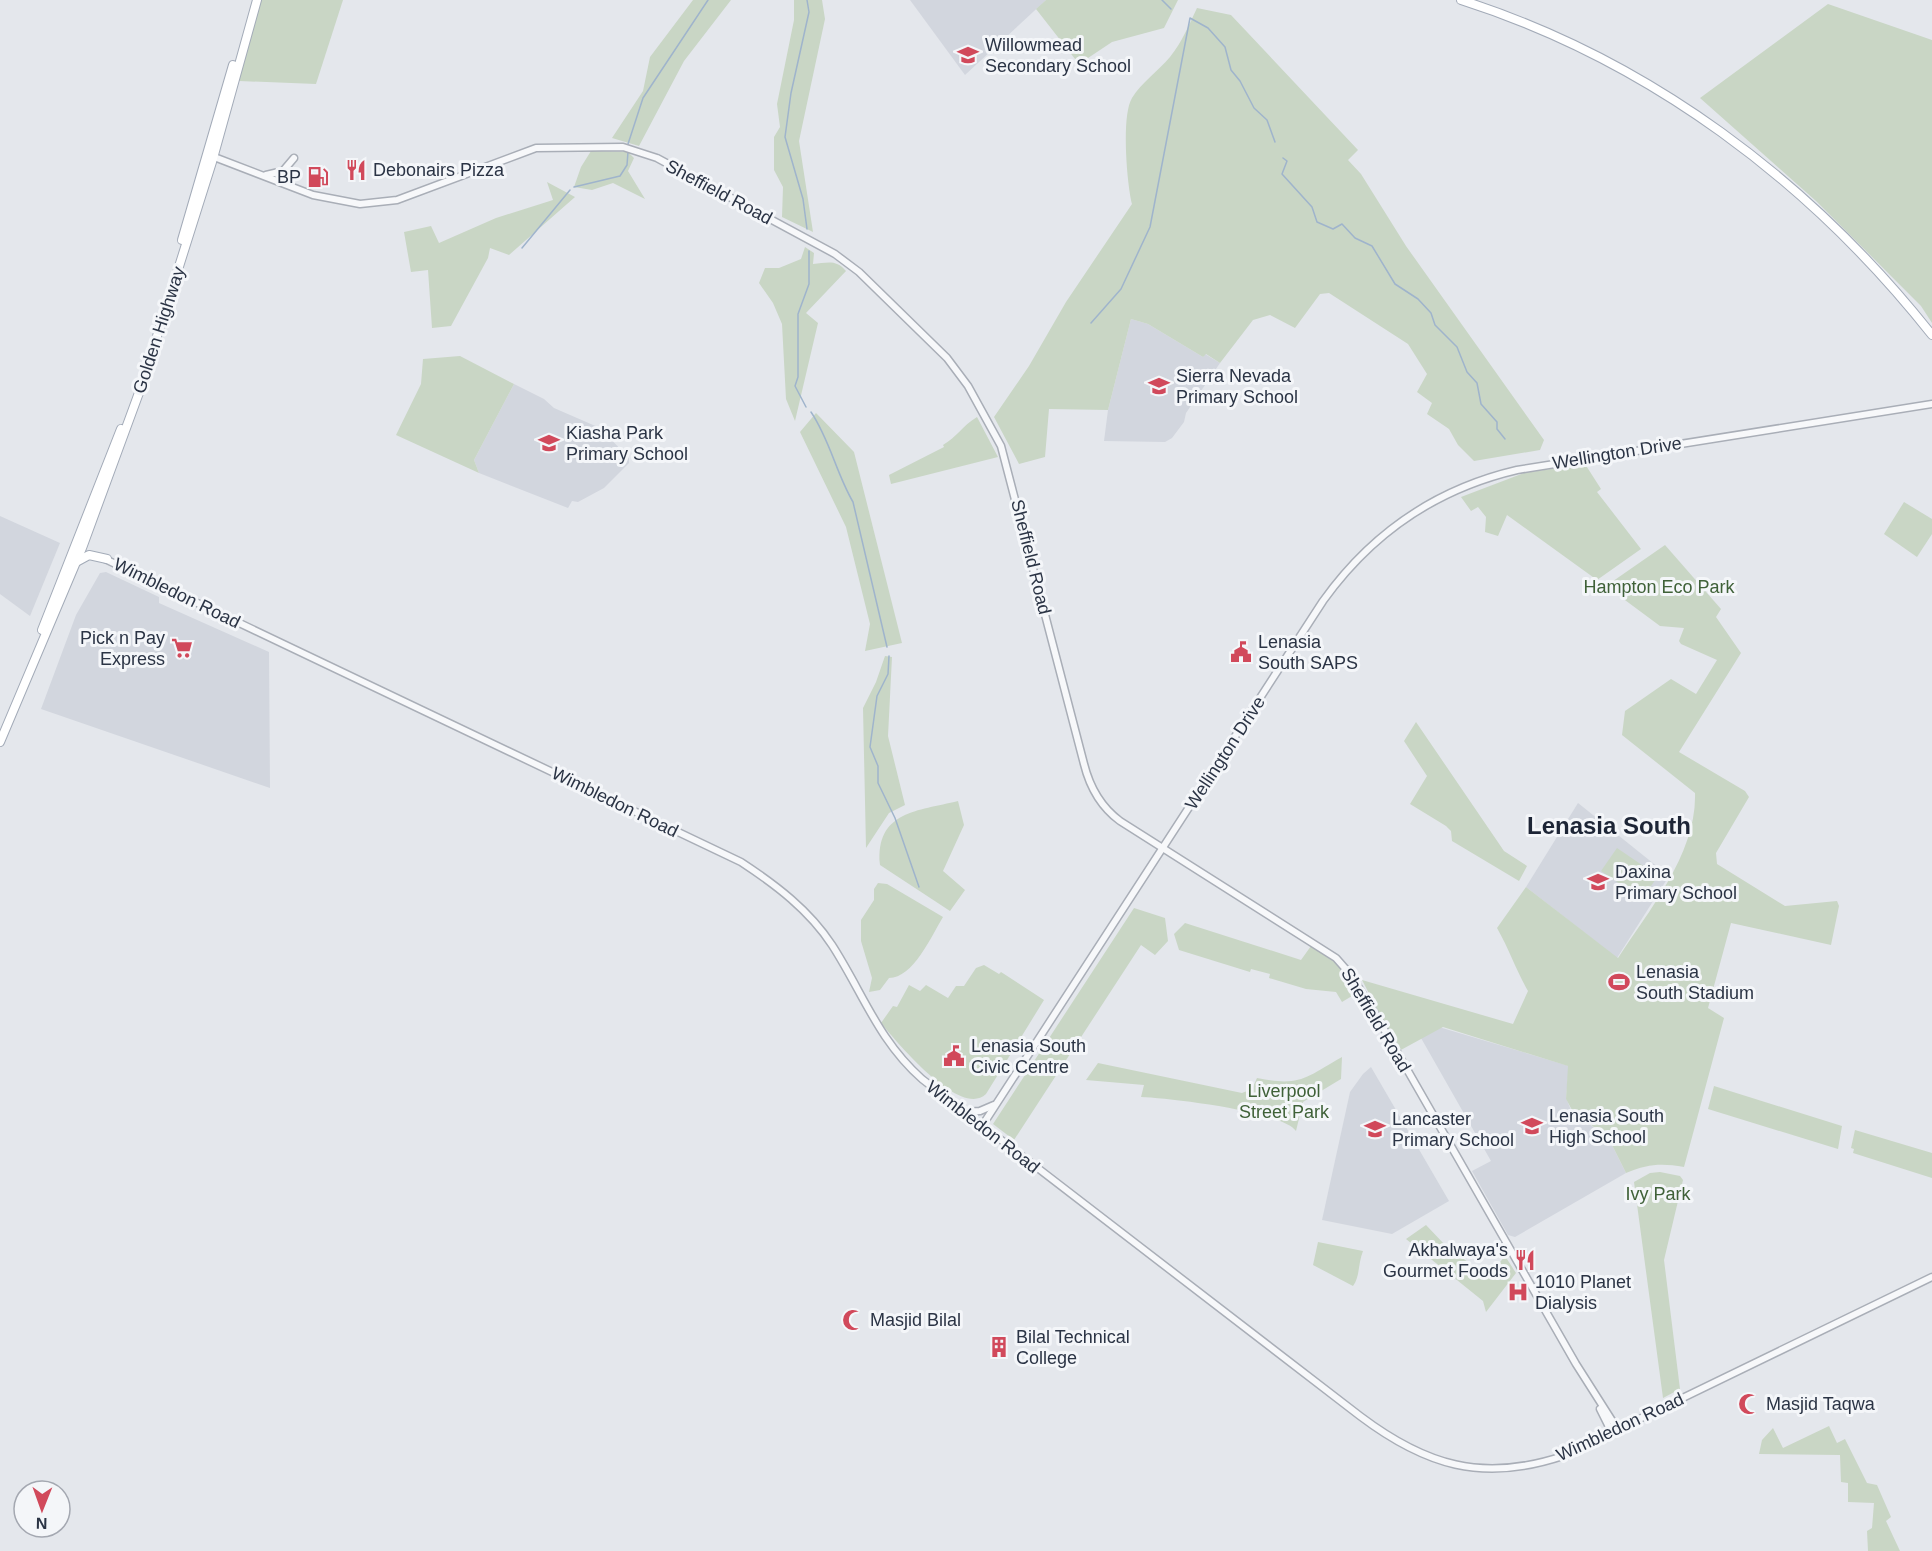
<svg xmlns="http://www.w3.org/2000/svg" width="1932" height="1551" font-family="Arial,sans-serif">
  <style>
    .built { fill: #d2d6de }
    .green { fill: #c9d6c5 }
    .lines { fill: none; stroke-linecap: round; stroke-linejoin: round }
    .stream { stroke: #9fb4cc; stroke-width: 1.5 }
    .minor-casing { stroke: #a9aeb7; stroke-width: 9 }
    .major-casing { stroke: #a3abb8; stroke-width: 10 }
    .minor { stroke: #f7f8fa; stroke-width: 6 }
    .major { stroke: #fff; stroke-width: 8 }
    .labels { text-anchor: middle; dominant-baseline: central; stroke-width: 6; stroke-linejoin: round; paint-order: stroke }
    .poi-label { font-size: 18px; fill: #2b3445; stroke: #f4f6f9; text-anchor: start }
    .street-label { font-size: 18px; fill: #2b3445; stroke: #f4f6f9 }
    .park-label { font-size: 18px; fill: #3f6138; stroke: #f4f6f9 }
    .district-label { font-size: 24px; font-weight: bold; fill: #1d2536; stroke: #f4f6f9 }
  </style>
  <rect width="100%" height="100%" fill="#e4e7ec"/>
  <g class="built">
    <polygon points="910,0 1046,0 965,75"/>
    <polygon points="1131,319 1148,324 1203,357 1205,354 1220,363 1186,413 1184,422 1172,438 1165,442 1104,441 1108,410"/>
    <polygon points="514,384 544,399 554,408 600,428 629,458 629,463 604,488 578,502 572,501 568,508 479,473 474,460"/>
    <polygon points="0,516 60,543 30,616 0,594"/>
    <polygon points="106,572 159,597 159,603 269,652 270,788 41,709 76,615 100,573"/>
    <polygon points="1578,803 1669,876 1617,958 1526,887"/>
    <polygon points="1439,1027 1569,1066 1566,1098 1571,1110 1609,1139 1626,1173 1515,1237 1508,1235 1472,1171 1491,1161 1421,1038"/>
    <polygon points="1371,1067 1449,1201 1392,1234 1322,1220 1350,1092 1363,1074"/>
  </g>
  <g class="green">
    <polygon points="261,0 343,0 316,84 239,81"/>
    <polygon points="693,0 731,0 684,61 639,146 612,138 643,91 650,57"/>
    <polygon points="794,0 822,0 825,19 799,141 813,232 782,217 783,187 774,170 774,137 780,127 777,104 794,20"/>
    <polygon points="1046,0 1178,0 1164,28 1112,42 1079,64 1036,9"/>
    <polygon points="1828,4 1932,40 1932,323 1921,306 1816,201 1700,98"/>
    <path d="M1197 8 1231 15 1358 150 1348 160 1361 174 1406 246 1544 440 1540 450 1474 461 1458 445 1449 429 1427 414 1432 403 1417 392 1427 374 1408 344 1329 293 1320 294 1295 328 1270 315 1253 320 1220 363 1206 354 1203 357 1148 324 1131 319 1108 410 1049 409 1045 457 1019 464 994 417 1029 366 1066 302 1132 204C1127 184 1121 116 1132 98 1141 83 1158 71 1170 57 1182 42 1189 25 1197 8Z"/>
    <polygon points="591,151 628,152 634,158 628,171 645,199 613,183 592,190 574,187 581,167"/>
    <polygon points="547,182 575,197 509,255 490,248 488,258 451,326 432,328 428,270 411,272 404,232 431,226 439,243 496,218 553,200"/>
    <path d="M805 247 814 253 813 264C827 263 836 259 846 271L806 313 818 323 795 421 786 399 782 324 773 303 759 283 765 268H779L801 259Z"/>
    <polygon points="460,356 514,384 474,460 479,473 396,435 421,384 423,359"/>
    <polygon points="816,413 854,452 902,643 865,651 870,624 846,527 800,432"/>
    <path d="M977 417 998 457 891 484 889 475 944 447 943 445C957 437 962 426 977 417Z"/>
    <polygon points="1585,464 1601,489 1597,492 1641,549 1597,580 1507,515 1498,536 1485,532 1486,517 1478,507 1471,511 1461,497 1524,473"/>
    <polygon points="1904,502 1932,519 1932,534 1917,557 1884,534"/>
    <path d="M1665 545 1721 609 1716 617 1741 653 1679 752 1745 791 1749 797 1716 853 1717 864 1785 906 1837 901 1839 906 1831 945 1731 923 1708 1008 1724 1018 1684 1167C1661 1163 1648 1164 1626 1173L1609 1139 1572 1110 1566 1099 1568 1066 1443 1027 1399 1051 1362 980 1513 1024 1528 991C1516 970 1509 949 1497 928L1526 887 1618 958C1649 910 1697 853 1695 793L1622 735 1625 711 1671 679 1696 694 1717 660 1681 644 1679 641 1684 628 1660 626 1606 586Z"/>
    <polygon points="885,656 892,657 888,736 905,805 889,813 866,848 863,708 876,682"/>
    <polygon points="1416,722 1504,851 1527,866 1519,881 1452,841 1451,831 1446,826 1410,804 1427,776 1404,741"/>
    <path d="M958 801 964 825 943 871 965 890 950 911 880 865C875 811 918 811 958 801Z"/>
    <polygon points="1617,848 1658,876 1642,899 1601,871"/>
    <path d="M878 883 887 884 943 917C931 937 913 978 889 978L880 990 869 992 872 978 861 941V920L874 900V889Z"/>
    <polygon points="1134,908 1165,918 1168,941 1155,955 1141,945 1014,1140 993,1124"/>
    <polygon points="1185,923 1301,960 1311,946 1339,965 1357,993 1342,1002 1336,992 1306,989 1269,978 1270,974 1251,969 1250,972 1179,950 1174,934"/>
    <path d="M984 965 999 974 1001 972 1044 1000 986 1094C960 1119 896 1041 881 1023L893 1006 897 1007 909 985 920 991 926 985 948 998 956 986H964L976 968Z"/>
    <path d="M1342 1057 1341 1079 1303 1102 1296 1131C1282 1111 1168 1098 1141 1097L1144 1085 1086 1080 1098 1063 1242 1093 1252 1089 1257 1078C1300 1087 1305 1078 1342 1057Z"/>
    <polygon points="1714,1086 1842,1126 1838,1149 1708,1109"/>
    <polygon points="1855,1130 1932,1153 1932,1178 1853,1153 1854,1149 1851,1148"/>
    <polygon points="1660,1172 1680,1176 1683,1180 1664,1260 1680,1389 1663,1398 1634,1182 1650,1173"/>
    <polygon points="1426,1225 1445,1245 1488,1277 1505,1256 1516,1273 1486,1312 1483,1301 1406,1239"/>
    <path d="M1318 1242 1363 1251C1358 1263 1360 1277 1353 1286L1313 1265Z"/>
    <polygon points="1829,1426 1837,1443 1845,1439 1867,1483 1877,1485 1891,1517 1886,1521 1900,1551 1868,1551 1867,1531 1872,1528 1874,1503 1848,1502 1848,1483 1841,1482 1840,1455 1759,1454 1762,1440 1773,1428 1783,1448"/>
  </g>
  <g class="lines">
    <g class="stream">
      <polyline points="807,0 809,12 791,93 785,137 803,199 807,229"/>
      <polyline points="1162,0 1171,9"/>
      <polyline points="628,144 643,98 708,0"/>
      <polyline points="1283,158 1287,161 1282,174 1312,207 1317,222 1333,229 1342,224 1355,238 1372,246 1395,284 1418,299 1431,313 1435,325 1457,347 1467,372 1477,383 1481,404 1497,422 1497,429 1505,439"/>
      <polyline points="574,187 620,176 627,165 628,152"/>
      <polyline points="522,248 570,190"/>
      <polyline points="1091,323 1121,289 1150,227 1190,18 1208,28 1225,47 1231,70 1240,81 1254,108 1267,120 1275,142"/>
      <polyline points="806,407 795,386 798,377 798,314 809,284 809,251"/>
      <path d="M811 412C830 440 836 473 853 502L887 647"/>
      <polyline points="889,656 888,674 877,696 870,747 878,766 878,783 895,818 919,887"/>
    </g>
    <defs>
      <g id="minor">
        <path d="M209 155 313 195 360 204 397 200 536 148 623 147 657 158 835 254 859 272 947 358 968 386 1001 446 1084 764C1090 788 1101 807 1120 821L1336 958 1351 975 1377 1017 1576 1364 1618 1430"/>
        <polyline points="266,175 283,171 294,158"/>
        <path d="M105 559 741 862C776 885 809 910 832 945 863 993 878 1040 922 1079L1360 1416C1425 1465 1482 1483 1563 1456L1932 1277"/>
        <polyline points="964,1112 980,1111 994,1105"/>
        <path d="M982 1126 1323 601C1371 534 1436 489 1517 470L1932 404"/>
        <polyline points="1600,1409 1612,1433"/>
      </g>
      <g id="major">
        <path d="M1461 0C1649 60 1810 181 1932 335"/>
        <polyline points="182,240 233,65"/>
        <polyline points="78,561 89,555 107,559"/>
        <polyline points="42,630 121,429"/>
        <polyline points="0,742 82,548 140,390 212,162 257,0"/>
      </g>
    </defs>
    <use href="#minor" class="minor-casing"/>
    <use href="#major" class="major-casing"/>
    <use href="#minor" class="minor"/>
    <use href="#major" class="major"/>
  </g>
  <defs>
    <symbol id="school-bare" viewBox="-9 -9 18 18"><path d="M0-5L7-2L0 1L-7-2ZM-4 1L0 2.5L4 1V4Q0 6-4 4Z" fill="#d1495b" stroke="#f4f6f9" stroke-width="2.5" paint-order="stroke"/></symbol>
    <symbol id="restaurant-bare" viewBox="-9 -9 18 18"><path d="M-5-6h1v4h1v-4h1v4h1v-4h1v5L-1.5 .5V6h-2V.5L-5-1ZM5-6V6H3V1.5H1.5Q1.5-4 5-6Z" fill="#d1495b" stroke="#f4f6f9" stroke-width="2.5" paint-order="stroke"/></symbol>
    <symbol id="fuel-bare" viewBox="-9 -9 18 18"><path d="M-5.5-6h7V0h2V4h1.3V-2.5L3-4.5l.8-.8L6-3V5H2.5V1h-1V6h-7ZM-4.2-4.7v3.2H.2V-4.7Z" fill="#d1495b" stroke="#f4f6f9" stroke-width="2.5" paint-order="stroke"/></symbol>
    <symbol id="supermarket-bare" viewBox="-9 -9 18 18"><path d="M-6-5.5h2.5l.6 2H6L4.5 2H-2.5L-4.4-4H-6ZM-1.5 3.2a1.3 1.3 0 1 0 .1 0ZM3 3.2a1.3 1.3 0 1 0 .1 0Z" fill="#d1495b" stroke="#f4f6f9" stroke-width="2.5" paint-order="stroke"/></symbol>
    <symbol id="civic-bare" viewBox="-9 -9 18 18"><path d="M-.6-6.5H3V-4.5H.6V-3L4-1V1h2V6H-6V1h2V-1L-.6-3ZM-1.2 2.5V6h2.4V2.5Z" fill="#d1495b" stroke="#f4f6f9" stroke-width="2.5" paint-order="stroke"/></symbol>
    <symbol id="stadium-bare" viewBox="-9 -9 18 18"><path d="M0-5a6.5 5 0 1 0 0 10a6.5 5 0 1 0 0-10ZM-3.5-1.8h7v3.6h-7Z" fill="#d1495b" stroke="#f4f6f9" stroke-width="2.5" paint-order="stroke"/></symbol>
    <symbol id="hospital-bare" viewBox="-9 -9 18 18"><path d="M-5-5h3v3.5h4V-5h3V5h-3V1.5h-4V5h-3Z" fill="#d1495b" stroke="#f4f6f9" stroke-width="2.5" paint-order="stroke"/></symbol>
    <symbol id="mosque-bare" viewBox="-9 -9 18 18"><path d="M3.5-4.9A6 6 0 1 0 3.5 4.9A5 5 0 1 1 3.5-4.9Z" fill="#d1495b" stroke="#f4f6f9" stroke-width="2.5" paint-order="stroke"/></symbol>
    <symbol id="building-bare" viewBox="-9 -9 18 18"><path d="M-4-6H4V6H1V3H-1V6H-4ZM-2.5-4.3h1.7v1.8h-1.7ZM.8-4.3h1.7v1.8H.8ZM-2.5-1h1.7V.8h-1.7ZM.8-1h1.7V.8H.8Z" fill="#d1495b" stroke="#f4f6f9" stroke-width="2.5" paint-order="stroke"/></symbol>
  </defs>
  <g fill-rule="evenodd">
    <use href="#school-bare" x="953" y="40" width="30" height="30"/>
    <use href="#restaurant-bare" x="341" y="155" width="30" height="30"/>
    <use href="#fuel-bare" x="303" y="162" width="30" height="30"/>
    <use href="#school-bare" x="1144" y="371" width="30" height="30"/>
    <use href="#school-bare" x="534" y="428" width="30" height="30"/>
    <use href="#supermarket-bare" x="167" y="633" width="30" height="30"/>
    <use href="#civic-bare" x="1226" y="637" width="30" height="30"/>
    <use href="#school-bare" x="1583" y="867" width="30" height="30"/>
    <use href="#stadium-bare" x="1604" y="967" width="30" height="30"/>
    <use href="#civic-bare" x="939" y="1041" width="30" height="30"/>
    <use href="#school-bare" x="1517" y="1111" width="30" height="30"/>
    <use href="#school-bare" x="1360" y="1114" width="30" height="30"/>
    <use href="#restaurant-bare" x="1510" y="1245" width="30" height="30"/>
    <use href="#hospital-bare" x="1503" y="1277" width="30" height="30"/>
    <use href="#mosque-bare" x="838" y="1305" width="30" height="30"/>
    <use href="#building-bare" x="984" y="1332" width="30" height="30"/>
    <use href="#mosque-bare" x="1734" y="1389" width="30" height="30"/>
  </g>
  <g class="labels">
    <g class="poi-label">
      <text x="985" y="45">Willowmead<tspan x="985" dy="21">Secondary School</tspan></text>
      <text x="373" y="170">Debonairs Pizza</text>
      <text x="301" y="177" text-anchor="end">BP</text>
      <text x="1176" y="376">Sierra Nevada<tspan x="1176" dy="21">Primary School</tspan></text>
      <text x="566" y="433">Kiasha Park<tspan x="566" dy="21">Primary School</tspan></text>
      <text x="165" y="638" text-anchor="end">Pick n Pay<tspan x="165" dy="21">Express</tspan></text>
      <text x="1258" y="642">Lenasia<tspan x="1258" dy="21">South SAPS</tspan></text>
      <text x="1615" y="872">Daxina<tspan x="1615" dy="21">Primary School</tspan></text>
      <text x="1636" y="972">Lenasia<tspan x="1636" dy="21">South Stadium</tspan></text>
      <text x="971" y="1046">Lenasia South<tspan x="971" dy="21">Civic Centre</tspan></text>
      <text x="1549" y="1116">Lenasia South<tspan x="1549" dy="21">High School</tspan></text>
      <text x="1392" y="1119">Lancaster<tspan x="1392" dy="21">Primary School</tspan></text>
      <text x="1508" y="1250" text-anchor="end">Akhalwaya's<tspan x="1508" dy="21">Gourmet Foods</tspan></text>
      <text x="1535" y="1282">1010 Planet<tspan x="1535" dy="21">Dialysis</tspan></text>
      <text x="870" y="1320">Masjid Bilal</text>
      <text x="1016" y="1337">Bilal Technical<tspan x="1016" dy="21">College</tspan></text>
      <text x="1766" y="1404">Masjid Taqwa</text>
    </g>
    <g class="street-label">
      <text transform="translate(719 192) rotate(28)">Sheffield Road</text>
      <text transform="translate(159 330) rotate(-72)">Golden Highway</text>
      <text transform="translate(1617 453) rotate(-9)">Wellington Drive</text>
      <text transform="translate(1031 557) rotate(76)">Sheffield Road</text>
      <text transform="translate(177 593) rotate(26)">Wimbledon Road</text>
      <text transform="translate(1225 753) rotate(-57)">Wellington Drive</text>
      <text transform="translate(615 802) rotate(26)">Wimbledon Road</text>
      <text transform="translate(1376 1020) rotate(59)">Sheffield Road</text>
      <text transform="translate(983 1127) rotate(38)">Wimbledon Road</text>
      <text transform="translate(1620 1427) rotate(-25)">Wimbledon Road</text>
    </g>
    <g class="park-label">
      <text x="1659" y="587">Hampton Eco Park</text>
      <text x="1284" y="1091">Liverpool<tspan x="1284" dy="21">Street Park</tspan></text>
      <text x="1658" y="1194">Ivy Park</text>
    </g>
    <g class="district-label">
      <text x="1609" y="825">Lenasia South</text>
    </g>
  </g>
  <g transform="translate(42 1509) rotate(181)"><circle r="28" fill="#f4f6f9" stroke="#a4a8b1" stroke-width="1.5"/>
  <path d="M0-4.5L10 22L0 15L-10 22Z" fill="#d1495b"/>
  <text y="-9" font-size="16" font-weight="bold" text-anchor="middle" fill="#2b3445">N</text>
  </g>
</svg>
